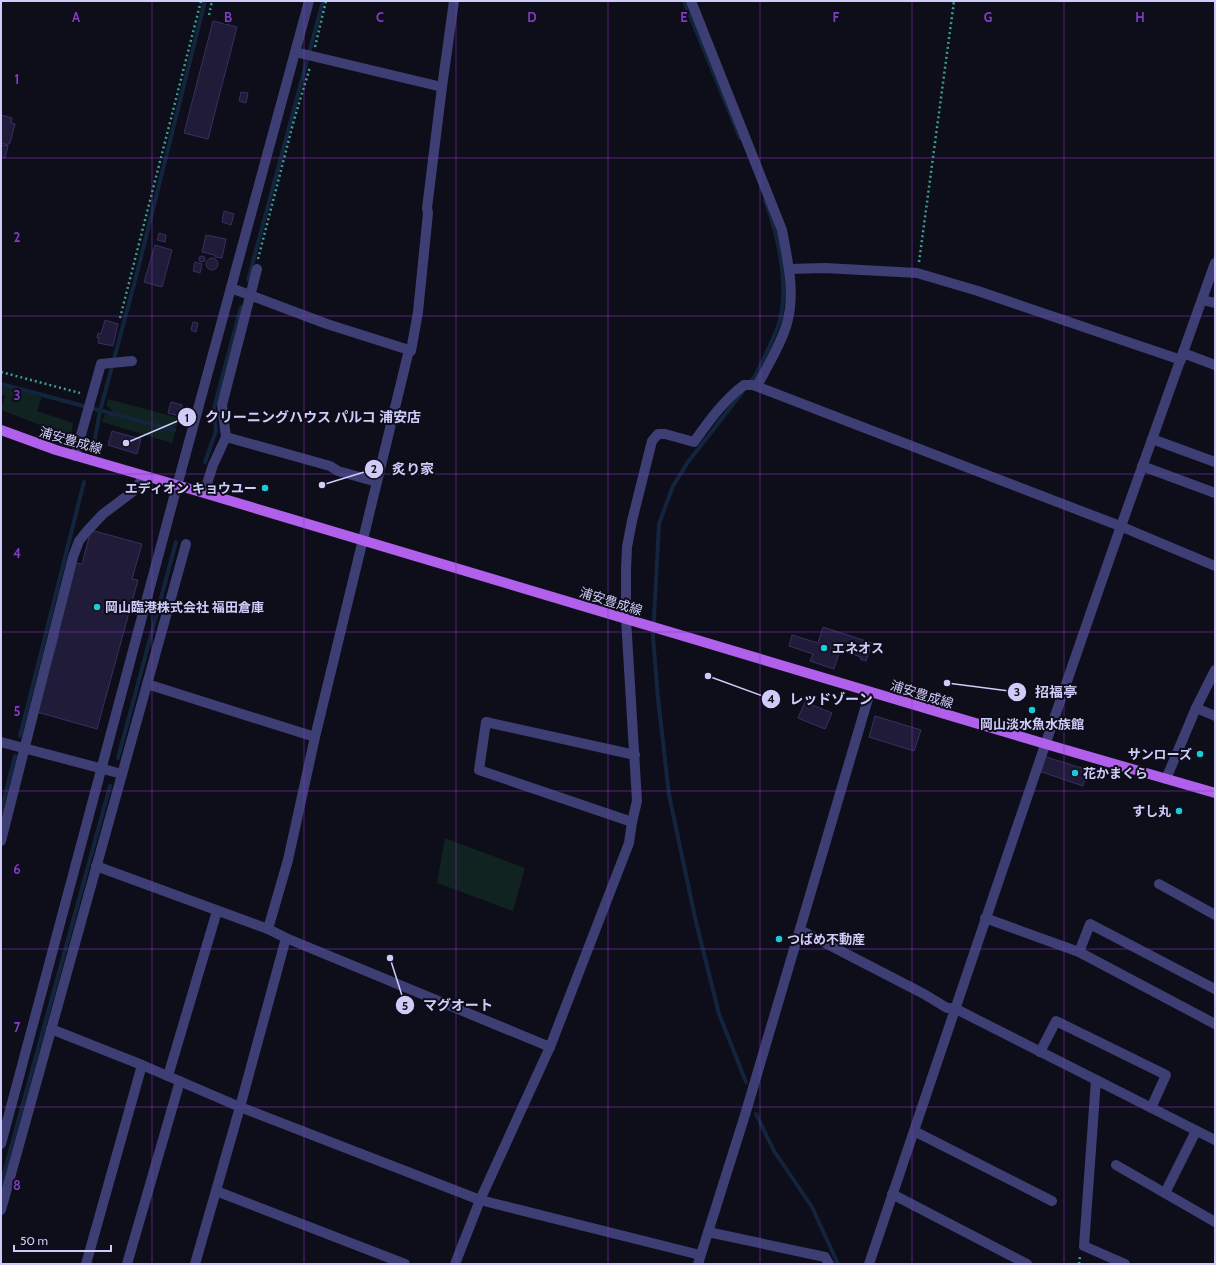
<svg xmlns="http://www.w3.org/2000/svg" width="1216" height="1265" font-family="Cabin,'Noto Sans JP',sans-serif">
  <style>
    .green { fill: #112321 }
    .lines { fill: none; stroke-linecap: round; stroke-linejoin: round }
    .stream { stroke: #12253d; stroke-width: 4 }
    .building { fill: #201b38; stroke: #383061 }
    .path { stroke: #3a9e94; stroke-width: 2.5; stroke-dasharray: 2 3; stroke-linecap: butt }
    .minor { stroke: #3d3e73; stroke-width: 10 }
    .major { stroke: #b160eb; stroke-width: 10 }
    .grid { fill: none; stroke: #833cc5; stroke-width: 1; stroke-opacity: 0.55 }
    .poi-dot { fill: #1bccd6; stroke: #0e0d1a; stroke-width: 1.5 }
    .labels { text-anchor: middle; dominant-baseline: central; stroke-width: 4; stroke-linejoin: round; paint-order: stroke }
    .street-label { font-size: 13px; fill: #cfccf9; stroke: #0e0d1a }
    .poi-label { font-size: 13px; font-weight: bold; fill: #cfccf9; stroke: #0e0d1a; text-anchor: start }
    .grid-label { font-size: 13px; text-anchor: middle; font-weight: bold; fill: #833cc5; stroke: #0e0d1a; stroke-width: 4; stroke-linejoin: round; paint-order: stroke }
    .leader { fill: none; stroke: #cfccf9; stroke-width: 1.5 }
    .callout-dot { fill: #cfccf9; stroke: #0e0d1a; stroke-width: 1.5 }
    .mark-label { font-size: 12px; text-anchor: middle; font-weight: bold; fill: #111 }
    .callout-label { font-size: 14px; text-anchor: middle; font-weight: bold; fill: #cfccf9; stroke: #0e0d1a; stroke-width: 4; stroke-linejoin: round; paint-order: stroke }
  </style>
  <rect width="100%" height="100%" fill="#0e0d1a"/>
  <g class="green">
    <polygon points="1,386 42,397 37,411 73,423 71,437 1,410 5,396 1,395"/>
    <polygon points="108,399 179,418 172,443 102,422 104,415 111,415 112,411 110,408 106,406"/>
    <polygon points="445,838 525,868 513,911 437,883"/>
  </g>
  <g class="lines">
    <g class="stream">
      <polyline points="684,1 740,138"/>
      <polyline points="248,280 323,1"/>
      <path d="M749 383 754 378C763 359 774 340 780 320 789 283 778 235 765 200"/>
      <polyline points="1,384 174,430"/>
      <polyline points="744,390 688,462 673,486 659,524 653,637 658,698 669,795 696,922 719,1014 746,1082"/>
      <polyline points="94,444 100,411 136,277 205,1"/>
      <polyline points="205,462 216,431 214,408 241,307"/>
      <polyline points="20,736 84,482"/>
      <polyline points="118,758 176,542"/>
      <polyline points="1,811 15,756"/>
      <polyline points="756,1114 774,1151 812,1207 838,1264"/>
      <polyline points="1,1184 110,786"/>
    </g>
  </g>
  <g class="building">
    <polygon points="213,21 237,27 208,139 184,133"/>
    <polygon points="241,92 248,93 246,103 239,101"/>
    <polygon points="1,115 12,118 11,123 15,124 10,143 9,143 8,145 1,143"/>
    <polygon points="1,145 8,146 5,158 1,157"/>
    <polygon points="224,211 234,214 231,225 222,222"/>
    <polygon points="159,233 166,235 165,242 157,240"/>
    <polygon points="206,235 226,239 222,258 215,257 215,255 202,252"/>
    <polygon points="155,245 172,250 162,287 144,282"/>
    <circle cx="202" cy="259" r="3"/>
    <circle cx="212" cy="264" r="6"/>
    <polygon points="195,262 202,264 200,273 193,271"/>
    <polygon points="105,320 118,324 113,346 98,343 99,338 97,338 98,333 101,334"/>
    <polygon points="193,322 198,323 196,332 191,330"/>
    <polygon points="171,402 182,405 179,416 168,413"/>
    <polygon points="112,431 141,439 137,454 108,445"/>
    <polygon points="91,530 142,544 132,579 138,580 97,729 37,712 59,634 56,633 75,563 82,564"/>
    <polygon points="823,627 872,643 866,661 860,659 861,657 840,650 834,669 810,661 813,654 789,646 792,635 818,643"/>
    <polygon points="805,702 832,713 825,729 798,718"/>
    <polygon points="875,716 921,730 914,751 869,737"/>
    <polygon points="1043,756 1088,770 1083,786 1039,771"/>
  </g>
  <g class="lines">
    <g class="path">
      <polyline points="209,15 212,1"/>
      <polyline points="315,47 326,1"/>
      <polyline points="258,259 294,120 310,67"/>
      <polyline points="919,262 954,1"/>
      <polyline points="120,318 201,1"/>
      <polyline points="1,372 80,393"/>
      <polyline points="1079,1264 1080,1256"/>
    </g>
    <g class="minor">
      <path d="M691 1 782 230C787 258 795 290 788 319 784 339 767 367 757 386"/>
      <polyline points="295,52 442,87"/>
      <polyline points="789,269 825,268 917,273 978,291 1181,360"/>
      <polyline points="231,288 327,324 409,350"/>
      <polyline points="1202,300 1215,303"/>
      <polyline points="1183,353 1215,365"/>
      <polyline points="226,437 330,466 338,471 377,482"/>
      <polyline points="1152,439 1215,462"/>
      <polyline points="75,456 101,364 132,361"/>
      <polyline points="1142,466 1215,493"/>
      <polyline points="204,493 213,465 226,437 222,405 257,269"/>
      <polyline points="147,684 315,737"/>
      <polyline points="1196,708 1215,716"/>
      <polyline points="1,742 122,774"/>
      <polyline points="1166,779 1196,708 1215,670"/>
      <polyline points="632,822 479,770 486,722 635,755"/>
      <polyline points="1,841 73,557 79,541 87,531 103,514 135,490 144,476"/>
      <polyline points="96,866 268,929 286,938 550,1047"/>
      <polyline points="1159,884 1215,915"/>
      <polyline points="985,918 1079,952 1215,1024"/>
      <polyline points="268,929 288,860 315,737 409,350 411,351 418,312 428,213 427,208 442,87 454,1"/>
      <polyline points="800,930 924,994 947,1008 954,1008 1215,1140"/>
      <polyline points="1079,952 1090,924 1215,989"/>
      <polyline points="51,1029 142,1065 240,1107 480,1200 700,1255"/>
      <polyline points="1040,1052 1056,1021 1166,1075 1151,1108"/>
      <polyline points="168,1076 217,911"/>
      <polyline points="1096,1080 1084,1246 1125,1264"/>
      <polyline points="914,1131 1052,1201"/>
      <polyline points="1,1144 177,486 309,1"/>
      <polyline points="1116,1165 1215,1222"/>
      <polyline points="216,1191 405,1264"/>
      <polyline points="1165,1193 1196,1131"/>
      <polyline points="892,1194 1027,1264"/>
      <polyline points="1,1210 186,544"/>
      <polyline points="708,1232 825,1257 829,1264"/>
      <polyline points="86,1264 142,1065"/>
      <polyline points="127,1264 180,1081"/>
      <polyline points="195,1264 240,1107 286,938"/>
      <path d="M455 1264 480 1200 550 1047 629 843 632 822 637 801 626 619V569L627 547 632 521 652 441 658 434H665L694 442C709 421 723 401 744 385H753L1120 526 1215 566"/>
      <polyline points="698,1264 745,1115 870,692"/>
      <path d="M869 1264C952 1019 1034 773 1120 529 1151 440 1184 352 1215 263"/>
    </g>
    <polyline class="major" points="1,430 56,450 204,493 1049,745 1215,793"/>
  </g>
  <path class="grid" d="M152 1V1264M304 1V1264M456 1V1264M608 1V1264M760 1V1264M912 1V1264M1064 1V1264M1 158H1215M1 316H1215M1 474H1215M1 632H1215M1 791H1215M1 949H1215M1 1107H1215"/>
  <g class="poi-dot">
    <circle cx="265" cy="488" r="4"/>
    <circle cx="97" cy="607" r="4"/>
    <circle cx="824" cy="648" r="4"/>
    <circle cx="1032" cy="710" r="4"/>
    <circle cx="1200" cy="754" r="4"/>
    <circle cx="1075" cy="773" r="4"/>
    <circle cx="1179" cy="811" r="4"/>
    <circle cx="779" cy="939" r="4"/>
  </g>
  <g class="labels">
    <g class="street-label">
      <text transform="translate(71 440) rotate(16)">浦安豊成線</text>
      <text transform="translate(611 601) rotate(17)">浦安豊成線</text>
      <text transform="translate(922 694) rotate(17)">浦安豊成線</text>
    </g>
    <g class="poi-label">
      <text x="257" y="488" text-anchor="end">エディオン キョウユー</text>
      <text x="105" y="607">岡山臨港株式会社 福田倉庫</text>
      <text x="832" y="648">エネオス</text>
      <text x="1032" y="724" text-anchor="middle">岡山淡水魚水族館</text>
      <text x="1192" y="754" text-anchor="end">サンローズ</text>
      <text x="1083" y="773">花かまくら</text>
      <text x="1171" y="811" text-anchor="end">すし丸</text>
      <text x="787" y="939">つばめ不動産</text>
    </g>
  </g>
  <g class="grid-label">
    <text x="76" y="22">A</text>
    <text x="228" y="22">B</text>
    <text x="380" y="22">C</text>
    <text x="532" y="22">D</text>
    <text x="684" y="22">E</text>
    <text x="836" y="22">F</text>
    <text x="988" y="22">G</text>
    <text x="1140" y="22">H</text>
    <text x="17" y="84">1</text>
    <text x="17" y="242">2</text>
    <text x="17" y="400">3</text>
    <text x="17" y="558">4</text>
    <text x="17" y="716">5</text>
    <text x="17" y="874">6</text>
    <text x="17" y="1032">7</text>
    <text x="17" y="1190">8</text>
  </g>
  <path class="leader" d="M126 443L187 417M322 485L374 469M947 683L1017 692M708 676L771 699M390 958L405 1005"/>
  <g class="callout-dot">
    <circle cx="126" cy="443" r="4"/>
    <circle cx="322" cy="485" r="4"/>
    <circle cx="947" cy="683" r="4"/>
    <circle cx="708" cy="676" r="4"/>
    <circle cx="390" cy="958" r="4"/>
    <circle cx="187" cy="417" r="10"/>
    <circle cx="374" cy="469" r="10"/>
    <circle cx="1017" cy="692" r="10"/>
    <circle cx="771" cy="699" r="10"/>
    <circle cx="405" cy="1005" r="10"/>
  </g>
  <g class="mark-label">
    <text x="187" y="422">1</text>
    <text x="374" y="473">2</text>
    <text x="1017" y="696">3</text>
    <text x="771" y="703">4</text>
    <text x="405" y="1010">5</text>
  </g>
  <g class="callout-label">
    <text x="313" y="422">クリーニングハウス パルコ 浦安店</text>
    <text x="413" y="474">炙り家</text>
    <text x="1056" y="697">招福亭</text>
    <text x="831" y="704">レッドゾーン</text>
    <text x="458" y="1010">マグオート</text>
  </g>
  <rect width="1216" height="1265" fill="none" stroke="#cfccf9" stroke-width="4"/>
  <path d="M14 1245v6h97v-6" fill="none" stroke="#cfccf9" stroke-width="2"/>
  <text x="20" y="1245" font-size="12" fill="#cfccf9" stroke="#0e0d1a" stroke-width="3" paint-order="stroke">50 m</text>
</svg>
